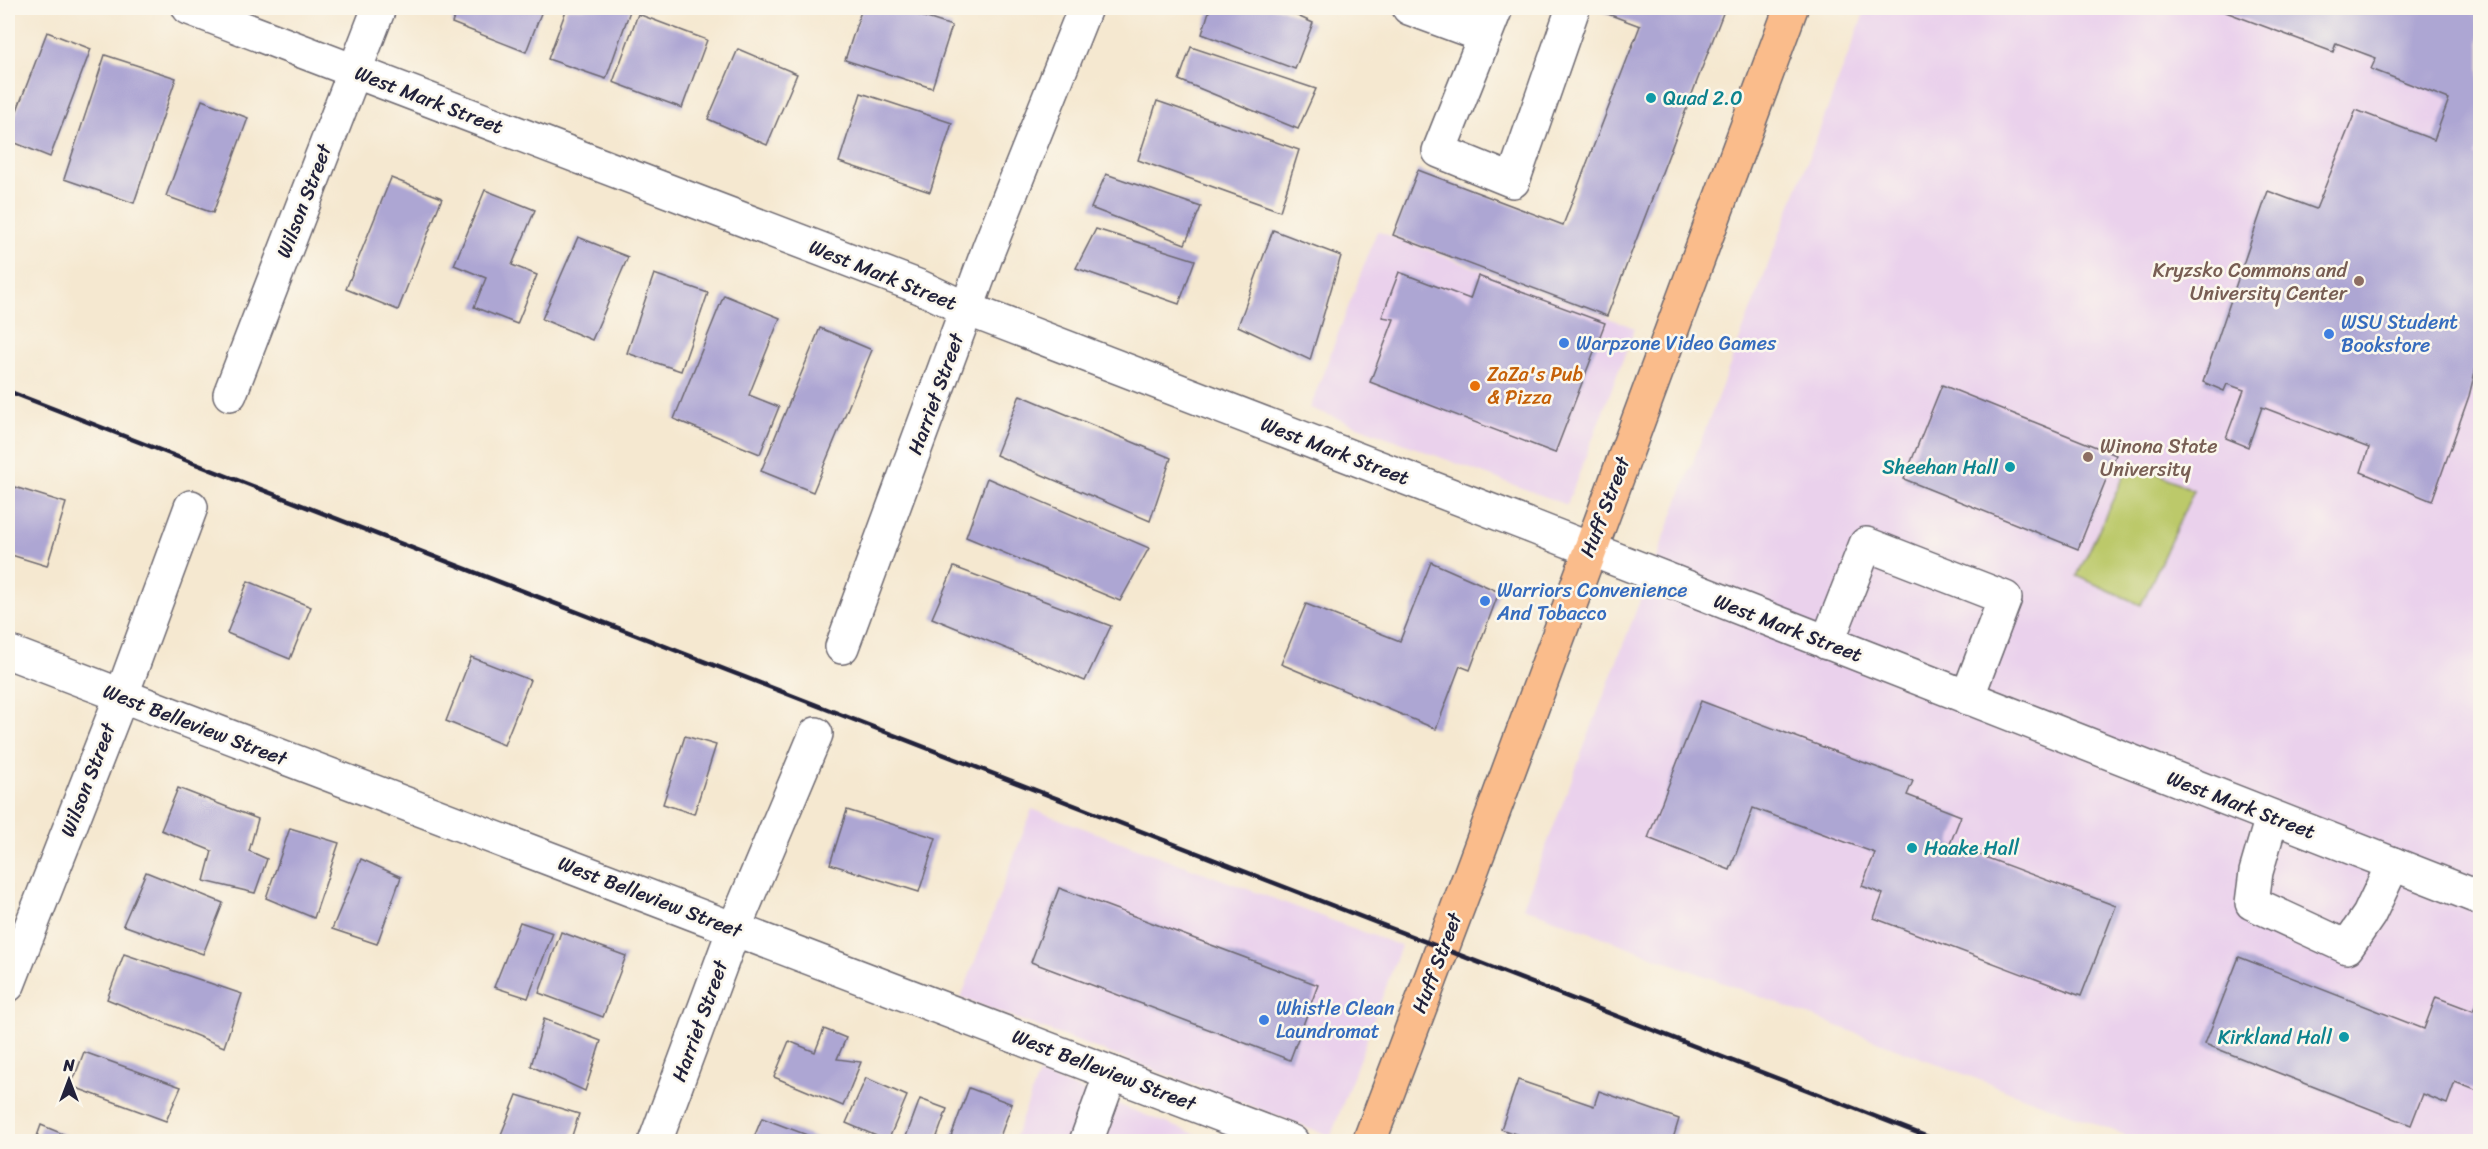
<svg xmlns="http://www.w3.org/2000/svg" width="2488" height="1149" font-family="Sriracha,sans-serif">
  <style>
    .built { fill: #ead1ec }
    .green { fill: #bcc96b; stroke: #6f7653; stroke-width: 1.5 }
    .building { fill: #ada6d3 }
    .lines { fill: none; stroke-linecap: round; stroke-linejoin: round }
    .minor-casing { stroke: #6c676f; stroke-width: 36 }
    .major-casing { stroke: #6c676f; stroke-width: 36 }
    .minor { stroke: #fff; stroke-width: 33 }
    .major { stroke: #fabc8b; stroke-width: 33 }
    .rail { stroke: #22223b; stroke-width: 4.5 }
    .culture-dot { fill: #0f9aa8; stroke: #fbf7ec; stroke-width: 2 }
    .education-dot { fill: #8d6e63; stroke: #fbf7ec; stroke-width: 2 }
    .shop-dot { fill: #3f7fe0; stroke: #fbf7ec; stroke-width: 2 }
    .food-dot { fill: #e8710a; stroke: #fbf7ec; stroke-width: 2 }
    .labels { text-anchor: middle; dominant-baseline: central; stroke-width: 5; stroke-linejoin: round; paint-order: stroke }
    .culture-label { font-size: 20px; fill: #0d838f; stroke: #fbf7ec; text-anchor: start }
    .street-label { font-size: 20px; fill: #22223b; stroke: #fbf7ec }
    .education-label { font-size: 20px; fill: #785e54; stroke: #fbf7ec; text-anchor: end }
    .shop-label { font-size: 20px; fill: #366cbe; stroke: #fbf7ec; text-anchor: start }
    .food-label { font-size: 20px; fill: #c56008; stroke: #fbf7ec; text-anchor: start }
  </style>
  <rect width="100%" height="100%" fill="#fbf7ec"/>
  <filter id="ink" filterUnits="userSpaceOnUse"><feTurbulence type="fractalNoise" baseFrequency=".0167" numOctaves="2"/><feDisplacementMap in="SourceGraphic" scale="12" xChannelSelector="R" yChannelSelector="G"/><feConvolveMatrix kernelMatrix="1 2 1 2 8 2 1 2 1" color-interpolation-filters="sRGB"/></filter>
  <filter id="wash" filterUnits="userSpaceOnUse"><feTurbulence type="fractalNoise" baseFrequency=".008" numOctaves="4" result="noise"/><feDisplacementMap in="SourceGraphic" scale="24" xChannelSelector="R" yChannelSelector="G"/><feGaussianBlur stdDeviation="1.35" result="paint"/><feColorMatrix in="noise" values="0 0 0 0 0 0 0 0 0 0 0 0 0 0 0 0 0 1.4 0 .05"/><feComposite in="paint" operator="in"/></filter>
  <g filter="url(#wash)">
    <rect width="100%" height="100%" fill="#f5e8d0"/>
    <g class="built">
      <polygon points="1866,8 2480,8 2480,1141 2123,1141 2125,1135 1523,907"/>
      <polygon points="1377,231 1635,328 1567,505 1310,408"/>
      <polygon points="1032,809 1401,946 1331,1136 961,998"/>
      <polygon points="1039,1074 1213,1141 1013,1142"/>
    </g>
    <polygon class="green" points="2131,461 2194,490 2141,605 2077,576"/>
    <g id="blocks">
      <g class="building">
        <polygon points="458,8 543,8 526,52 452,23"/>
        <polygon points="567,8 631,8 606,79 548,59"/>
        <polygon points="862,8 896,8 952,26 932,88 845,60"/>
        <polygon points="1210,8 1280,8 1313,23 1295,69 1202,34"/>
        <polygon points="1597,8 1725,8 1607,316 1393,235 1418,170 1563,225 1640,26 1597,10"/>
        <polygon points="2215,8 2480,8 2480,140 2475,155 2480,158 2480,352 2469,396 2432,501 2361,472 2369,448 2262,407 2248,447 2226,438 2244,390 2227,384 2224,391 2203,382 2268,191 2316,209 2356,110 2434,140 2449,99 2371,69 2376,58 2336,43 2333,52"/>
        <polygon points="638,14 707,40 682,108 613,82"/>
        <polygon points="47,32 91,49 50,157 8,140 8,134"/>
        <polygon points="1191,47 1316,89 1298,129 1179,80"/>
        <polygon points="738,49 797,74 767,145 708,119"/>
        <polygon points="105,55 176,78 134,203 64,179"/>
        <polygon points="861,93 952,123 930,192 839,162"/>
        <polygon points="202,100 248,118 213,213 166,196"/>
        <polygon points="1157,101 1299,150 1280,211 1138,160"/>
        <polygon points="1106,174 1201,207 1185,244 1091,208"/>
        <polygon points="391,178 442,198 398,310 346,289"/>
        <polygon points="485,190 535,210 512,265 537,275 517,324 474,307 486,278 454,265"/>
        <polygon points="1096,229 1195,260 1179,304 1076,268"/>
        <polygon points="1273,230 1341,256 1310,360 1238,326"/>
        <polygon points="578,237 628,257 592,340 542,319"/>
        <polygon points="1399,272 1470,299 1478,276 1605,323 1555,453 1370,382 1394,319 1382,317"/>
        <polygon points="654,274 708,293 681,371 627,353"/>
        <polygon points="724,295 780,318 749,395 779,407 760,454 674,419"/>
        <polygon points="820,328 872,350 813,492 761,471"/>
        <polygon points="1942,385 2116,455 2078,549 1904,479"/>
        <polygon points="1020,395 1171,458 1150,521 996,455"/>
        <polygon points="987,478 1149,548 1120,601 966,537"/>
        <polygon points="8,485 66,503 47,566 8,554"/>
        <polygon points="1431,562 1499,592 1470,670 1460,666 1436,729 1281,664 1306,604 1400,641"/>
        <polygon points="954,567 1111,626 1085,681 932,618"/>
        <polygon points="248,581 311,607 290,659 227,633"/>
        <polygon points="471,657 530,680 504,745 446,721"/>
        <polygon points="1701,701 1913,781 1907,795 1961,816 1950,844 2116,906 2081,996 1874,918 1883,894 1862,886 1875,853 1753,808 1730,870 1648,838"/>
        <polygon points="685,736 716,745 694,814 663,804"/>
        <polygon points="178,788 258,819 249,851 267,859 255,893 204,881 212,851 161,830"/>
        <polygon points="847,810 936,838 919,892 830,864"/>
        <polygon points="290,828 339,843 314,918 266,898"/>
        <polygon points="361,859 401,877 377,944 332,929"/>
        <polygon points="146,872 223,903 203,954 123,925"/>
        <polygon points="1059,888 1318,985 1290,1060 1031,962"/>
        <polygon points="520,922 553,933 528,998 494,987"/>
        <polygon points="561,932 626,956 603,1017 539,993"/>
        <polygon points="124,954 242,994 224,1047 107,999"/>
        <polygon points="2239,957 2424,1029 2436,997 2473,1011 2478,1000 2480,1001 2480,1092 2455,1082 2447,1104 2423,1094 2411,1125 2205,1044"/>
        <polygon points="544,1019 601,1041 585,1091 531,1066"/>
        <polygon points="824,1029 846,1038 837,1059 861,1062 843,1106 774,1077 789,1041 815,1052"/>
        <polygon points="84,1052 181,1087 166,1121 71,1086"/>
        <polygon points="866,1078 907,1096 888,1141 846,1123"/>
        <polygon points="1518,1080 1594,1106 1599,1091 1679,1119 1672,1142 1642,1142 1635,1139 1634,1142 1539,1142 1501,1129"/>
        <polygon points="969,1088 1012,1104 998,1142 949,1142"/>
        <polygon points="517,1095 579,1114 570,1142 498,1142"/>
        <polygon points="920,1099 947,1109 935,1142 904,1142"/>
        <polygon points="762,1118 823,1141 823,1142 752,1142"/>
        <polygon points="41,1125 80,1141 80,1142 35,1142"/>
      </g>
    </g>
  </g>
  <g filter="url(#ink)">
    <use href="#blocks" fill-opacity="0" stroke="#6c676f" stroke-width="1.5"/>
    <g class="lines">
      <defs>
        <g id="minor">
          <polyline points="189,8 920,287 967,309 1536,528 2480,898"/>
          <polyline points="1409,8 1485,36"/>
          <polyline points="1496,8 1439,151 1513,181 1573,8"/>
          <polyline points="230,394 379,8"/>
          <polyline points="1827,643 1866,544 2005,598 1967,698"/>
          <polyline points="842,647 989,248 1085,8"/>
          <polyline points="8,652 1292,1142"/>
          <polyline points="2272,817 2256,872 2252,903 2347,947 2369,915 2393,864"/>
          <polyline points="8,985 121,697 191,507"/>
          <polyline points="655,1142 734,929 816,734"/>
          <polyline points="1086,1142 1111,1073"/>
        </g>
        <polyline id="major" points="1369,1142 1470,875 1791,8"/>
      </defs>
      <use href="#minor" class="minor-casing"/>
      <use href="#major" class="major-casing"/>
      <use href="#minor" class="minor"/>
      <use href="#major" class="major"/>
      <polyline class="rail" points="8,391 1941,1142"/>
    </g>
  </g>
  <g class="culture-dot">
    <circle cx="1651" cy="98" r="6"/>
    <circle cx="2010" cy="467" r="6"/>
    <circle cx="1912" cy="848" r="6"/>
    <circle cx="2344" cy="1037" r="6"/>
  </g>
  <g class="education-dot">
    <circle cx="2359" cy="281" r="6"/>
    <circle cx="2088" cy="457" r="6"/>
  </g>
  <g class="shop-dot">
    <circle cx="2329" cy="334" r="6"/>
    <circle cx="1564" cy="343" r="6"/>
    <circle cx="1485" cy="601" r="6"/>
    <circle cx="1264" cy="1020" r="6"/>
  </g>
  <circle class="food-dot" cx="1475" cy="386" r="6"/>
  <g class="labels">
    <g class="culture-label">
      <text x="1663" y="98">Quad 2.0</text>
      <text x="1998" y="467" text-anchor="end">Sheehan Hall</text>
      <text x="1924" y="848">Haake Hall</text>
      <text x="2332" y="1037" text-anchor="end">Kirkland Hall</text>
    </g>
    <g class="street-label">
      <text transform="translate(429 100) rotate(21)">West Mark Street</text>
      <text transform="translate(304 201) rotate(-69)">Wilson Street</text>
      <text transform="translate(883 275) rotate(22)">West Mark Street</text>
      <text transform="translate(936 394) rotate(-70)">Harriet Street</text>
      <text transform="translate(1335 451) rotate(21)">West Mark Street</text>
      <text transform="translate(1605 507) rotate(-69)">Huff Street</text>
      <text transform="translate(1788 628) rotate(21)">West Mark Street</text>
      <text transform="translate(195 725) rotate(21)">West Belleview Street</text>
      <text transform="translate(88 780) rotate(-69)">Wilson Street</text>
      <text transform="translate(2241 805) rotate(21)">West Mark Street</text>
      <text transform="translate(650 897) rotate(21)">West Belleview Street</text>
      <text transform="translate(1437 963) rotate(-69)">Huff Street</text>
      <text transform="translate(700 1021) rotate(-70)">Harriet Street</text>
      <text transform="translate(1104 1070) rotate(21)">West Belleview Street</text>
    </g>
    <g class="education-label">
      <text x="2347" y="270">Kryzsko Commons and<tspan x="2347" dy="23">University Center</tspan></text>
      <text x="2100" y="446" text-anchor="start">Winona State<tspan x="2100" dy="23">University</tspan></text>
    </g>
    <g class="shop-label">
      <text x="2341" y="322">WSU Student<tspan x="2341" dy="23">Bookstore</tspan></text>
      <text x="1576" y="343">Warpzone Video Games</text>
      <text x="1497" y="590">Warriors Convenience<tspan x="1497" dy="23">And Tobacco</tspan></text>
      <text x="1276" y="1008">Whistle Clean<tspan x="1276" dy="23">Laundromat</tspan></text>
    </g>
    <g class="food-label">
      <text x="1487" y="374">ZaZa's Pub<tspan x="1487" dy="23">&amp; Pizza</tspan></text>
    </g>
  </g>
  <rect width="2488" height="1149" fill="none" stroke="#fbf7ec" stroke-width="30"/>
  <g transform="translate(69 1080)" stroke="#fbf7ec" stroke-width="4.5" paint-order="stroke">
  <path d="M0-4.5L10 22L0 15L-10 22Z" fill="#22223b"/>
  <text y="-9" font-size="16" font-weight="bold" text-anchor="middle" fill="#22223b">N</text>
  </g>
</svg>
